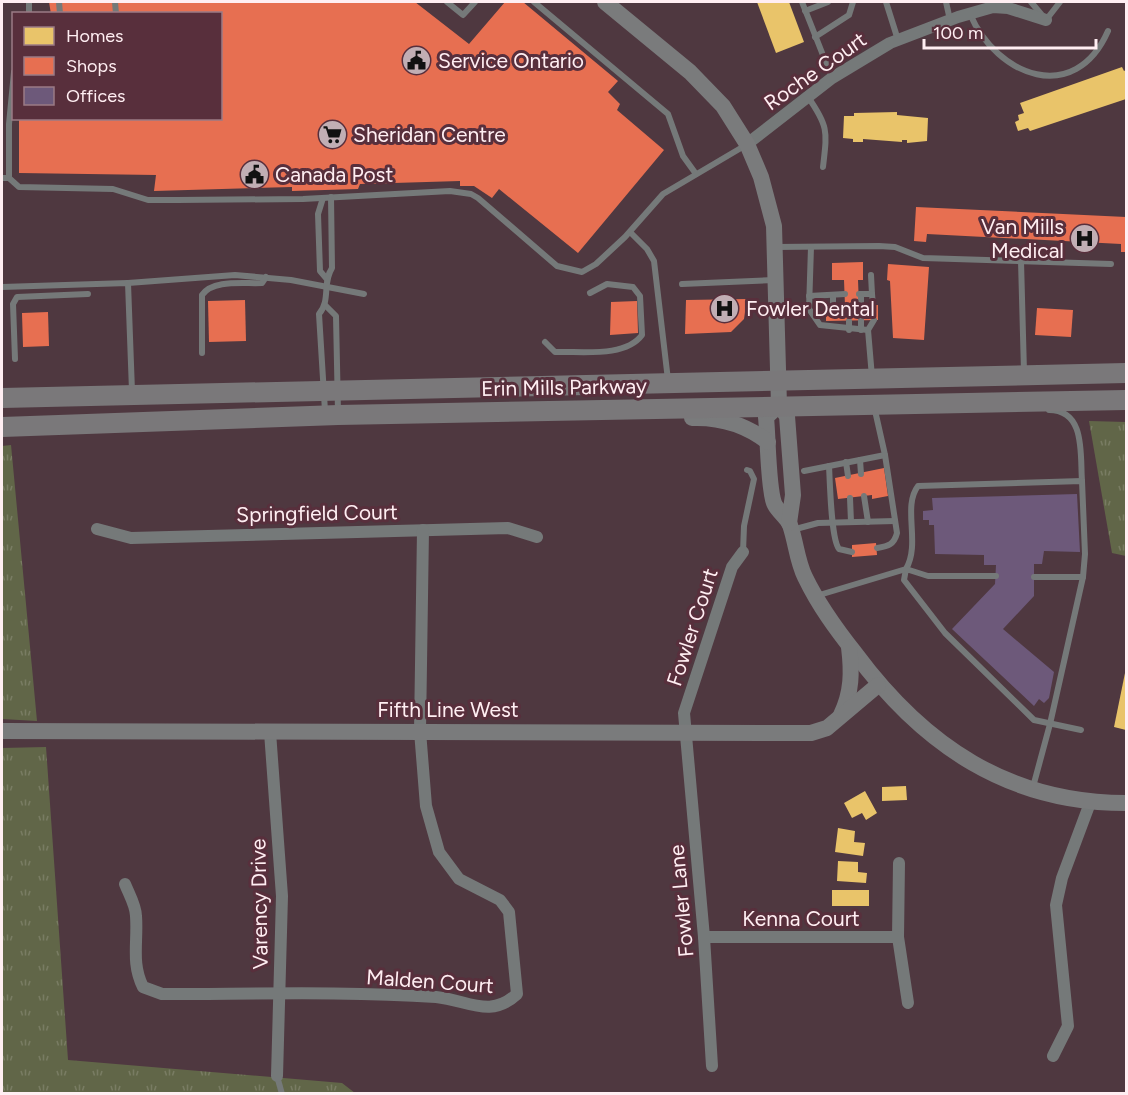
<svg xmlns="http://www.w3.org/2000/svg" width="1128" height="1095" font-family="Figtree,sans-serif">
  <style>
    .grass { fill: url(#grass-tufts) }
    .homes { fill: #e9c46a }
    .shops { fill: #e76f51 }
    .offices { fill: #6d597a }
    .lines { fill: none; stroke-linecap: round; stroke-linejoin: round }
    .lane { stroke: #757979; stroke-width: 6 }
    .street { stroke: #757979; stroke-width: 12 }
    .secondary { stroke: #7a7b7c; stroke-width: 16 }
    .primary { stroke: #7a787a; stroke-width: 20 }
    .labels { text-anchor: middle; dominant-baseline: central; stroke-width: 6; stroke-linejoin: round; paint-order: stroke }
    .poi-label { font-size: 21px; fill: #ffeef2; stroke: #582f3c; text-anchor: start }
    .street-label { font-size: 21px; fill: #ffeef2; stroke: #582f3c }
  </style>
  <defs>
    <pattern id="grass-tufts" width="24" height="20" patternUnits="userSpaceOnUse" patternTransform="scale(1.5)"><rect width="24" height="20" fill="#616648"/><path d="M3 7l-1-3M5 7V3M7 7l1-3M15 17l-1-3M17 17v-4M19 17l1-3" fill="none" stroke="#797c63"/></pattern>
  </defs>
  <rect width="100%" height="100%" fill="#4f3840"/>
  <g class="grass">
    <polygon points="1089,421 1126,422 1126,556 1112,553"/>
    <polygon points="11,445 37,721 2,719 2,446"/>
    <polygon points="46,747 68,1060 342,1083 355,1093 2,1093 2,748"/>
  </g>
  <g class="homes">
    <polygon points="757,2 789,2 804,42 776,53"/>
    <polygon points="1122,67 1124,71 1126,70 1126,99 1030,131 1028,128 1018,131 1015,122 1019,120 1018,115 1024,113 1020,103"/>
    <polygon points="897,112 897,115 928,118 927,141 907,143 907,140 902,140 902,142 863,139 863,142 853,142 853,139 843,138 844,116 854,116 854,113"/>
    <polygon points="1125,673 1126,673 1126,730 1114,727"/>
    <polygon points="906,786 907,800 882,801 882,787"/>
    <polygon points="865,791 877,813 866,820 862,813 852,818 844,803"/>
    <polygon points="838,828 855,831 854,842 865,843 863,856 835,852"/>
    <polygon points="838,861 858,862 858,872 867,873 866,883 837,881"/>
    <rect x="832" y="890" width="37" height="16"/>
  </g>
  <g class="shops">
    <polygon points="49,2 415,2 469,44 505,2 523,2 618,81 608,92 620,104 617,110 664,150 578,253 499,189 492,198 474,186 460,186 460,181 360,184 358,189 292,191 292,187 154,191 156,175 19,173 19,118 220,118 220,14 51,14"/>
    <polygon points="916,207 1126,217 1126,252 1121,252 1121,244 927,234 926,242 914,241"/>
    <polygon points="863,262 863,280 858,280 859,306 878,305 878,320 826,321 826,306 845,306 844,280 832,280 832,263"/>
    <polygon points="888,264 929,267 924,340 893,338 890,281 887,280"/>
    <polygon points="747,299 744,319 731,332 685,334 686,300"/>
    <polygon points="245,300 246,341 209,342 208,301"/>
    <polygon points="637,301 638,333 610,335 611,302"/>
    <polygon points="1037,308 1073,310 1071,337 1035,335"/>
    <polygon points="48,312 49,346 23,347 22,313"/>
    <polygon points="884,468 888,496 872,499 872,495 838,499 835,478"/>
    <polygon points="876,543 877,555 852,557 852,545"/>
  </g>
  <polygon class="offices" points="1077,494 1080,552 1044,551 1042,564 1034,564 1034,596 1003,629 1054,672 1049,698 1044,703 1039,699 1034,706 952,629 995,584 996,565 984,565 984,555 935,554 934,525 929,525 929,520 923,520 923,511 933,510 932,498"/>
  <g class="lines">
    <g class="lane">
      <polyline points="29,2 29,14"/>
      <polyline points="59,2 60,14"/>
      <polyline points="115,2 116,14"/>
      <polyline points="447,2 463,15 475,2"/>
      <polyline points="534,2 668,114 683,156 696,174"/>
      <polyline points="802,2 832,78"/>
      <polyline points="886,2 898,40"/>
      <polyline points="946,2 950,20"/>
      <polyline points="1031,2 1046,20 1060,2"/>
      <polyline points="805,11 828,2"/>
      <path d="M970 14C997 77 1075 106 1108 31"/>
      <polyline points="815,37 849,15 853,2"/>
      <path d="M808 97C829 127 827 132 823 167"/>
      <polyline points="2,178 9,178 19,187 113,189 148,200 177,200 303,199 450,191 471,194 478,198 557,266 582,272 596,264 625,237 663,194 746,145"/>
      <polyline points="9,178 9,124 14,72"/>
      <polyline points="323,198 318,214 320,271 326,278"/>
      <polyline points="630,232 647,249 654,261 668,380"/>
      <polyline points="775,247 879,246 895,247 923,258 1111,264"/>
      <polyline points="1021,261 1024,372"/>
      <polyline points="128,283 235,275 291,280 364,294"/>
      <polyline points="682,284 774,280"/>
      <polyline points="2,287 128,283 132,391"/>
      <polyline points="859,294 872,294 871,275"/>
      <polyline points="861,294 861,306"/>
      <polyline points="872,294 873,305"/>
      <polyline points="833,295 833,306"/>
      <polyline points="809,296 845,294"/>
      <polyline points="326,306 336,316 338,412"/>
      <polyline points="809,309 820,325 868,330 872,377"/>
      <polyline points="779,310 809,309 811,247"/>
      <polyline points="849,330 849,321"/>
      <polyline points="861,330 861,320"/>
      <polyline points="868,330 874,320"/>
      <path d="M545 342 555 352C581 351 625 358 642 335L640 296 633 287 607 284 590 293"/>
      <path d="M202 353V295C213 279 244 284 262 283L266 277"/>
      <polyline points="15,359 13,304 17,297 88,294"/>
      <path d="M1049 410C1086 410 1080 455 1082 481"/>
      <path d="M325 411 319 314C331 300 322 283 332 268L331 197"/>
      <polyline points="860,460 861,474"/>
      <polyline points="846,462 848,476"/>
      <path d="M829 466C830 483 831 539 839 549L852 552"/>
      <polyline points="804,471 885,455 874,406"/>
      <polyline points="864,496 868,522"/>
      <polyline points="850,498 851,522"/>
      <polyline points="792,530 818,523 895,521"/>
      <path d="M877 548C888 546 894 545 897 533L885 455"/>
      <polyline points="743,552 744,526 754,479 750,471 747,470"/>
      <polyline points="996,576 928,576 906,569 904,580 945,633 1034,720 1081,730"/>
      <polyline points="1034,577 1083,577"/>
      <path d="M816 596 906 569C921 543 902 507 918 486L1082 481 1085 554 1083 577 1050 724 1033 787"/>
      <polyline points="277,1076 282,1094"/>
    </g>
    <g class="street">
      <polyline points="747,144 832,78 890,43 958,17 993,7 1008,8 1046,20"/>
      <polyline points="97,529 131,538 508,528 537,537"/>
      <polyline points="270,732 282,896 277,1076"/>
      <polyline points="899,863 898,937 908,1003"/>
      <path d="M125 884C129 894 136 906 136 916 138 942 131 963 143 987L162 994C251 994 347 991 436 997 468 1000 490 1019 517 994L509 912 500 900 459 879 439 852 426 806 420 731 423 530"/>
      <polyline points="704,937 898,937"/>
      <polyline points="1053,1056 1068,1026 1056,905 1062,878 1090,803"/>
      <polyline points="712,1066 704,937 684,713 732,567 743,552"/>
    </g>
    <g class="secondary">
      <polyline points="605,2 690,72 723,106 747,144 761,177 774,226 779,405"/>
      <path d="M779 405 766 417C768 436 768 487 774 503 777 511 787 517 790 525 796 542 797 561 805 577 819 606 836 629 855 653 924 746 1009 803 1126 803"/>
      <polyline points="779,405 787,416 793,495 789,523"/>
      <path d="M692 418C721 417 745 424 768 442"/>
      <path d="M841 715C852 692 852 672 849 647"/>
      <polyline points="2,731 811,733 827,728 878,685"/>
    </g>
    <g class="primary">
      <polyline points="2,398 1126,373"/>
      <polyline points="2,427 338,415 1126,400"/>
    </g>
  </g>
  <defs>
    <symbol id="civic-disc" viewBox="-11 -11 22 22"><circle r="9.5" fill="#c1aeb4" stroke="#582f3c"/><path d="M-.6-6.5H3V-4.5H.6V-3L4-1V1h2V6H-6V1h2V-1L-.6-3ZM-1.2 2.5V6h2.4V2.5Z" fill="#111"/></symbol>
    <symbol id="supermarket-disc" viewBox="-11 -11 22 22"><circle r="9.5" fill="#c1aeb4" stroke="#582f3c"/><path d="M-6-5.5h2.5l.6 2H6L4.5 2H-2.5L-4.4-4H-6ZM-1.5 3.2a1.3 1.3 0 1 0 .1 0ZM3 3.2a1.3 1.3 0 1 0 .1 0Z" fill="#111"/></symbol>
    <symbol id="hospital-disc" viewBox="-11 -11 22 22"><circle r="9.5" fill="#c1aeb4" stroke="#582f3c"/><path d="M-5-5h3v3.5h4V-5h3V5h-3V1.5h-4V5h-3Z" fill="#111"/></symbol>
  </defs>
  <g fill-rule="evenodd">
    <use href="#civic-disc" x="400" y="44" width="33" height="33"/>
    <use href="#supermarket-disc" x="316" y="118" width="33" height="33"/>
    <use href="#civic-disc" x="238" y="158" width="33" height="33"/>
    <use href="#hospital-disc" x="1068" y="222" width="33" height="33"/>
    <use href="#hospital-disc" x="708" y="292" width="33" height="33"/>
  </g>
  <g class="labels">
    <g class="poi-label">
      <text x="438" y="60">Service Ontario</text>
      <text x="353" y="134">Sheridan Centre</text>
      <text x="275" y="174">Canada Post</text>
      <text x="1064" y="226" text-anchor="end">Van Mills<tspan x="1064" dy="24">Medical</tspan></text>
      <text x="746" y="308">Fowler Dental</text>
    </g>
    <g class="street-label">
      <text transform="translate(815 71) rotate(-35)">Roche Court</text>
      <text transform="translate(564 387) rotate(-1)">Erin Mills Parkway</text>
      <text transform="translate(317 513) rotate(-1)">Springfield Court</text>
      <text transform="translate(692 627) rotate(-72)">Fowler Court</text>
      <text x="448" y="709">Fifth Line West</text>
      <text transform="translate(681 901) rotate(-95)">Fowler Lane</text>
      <text transform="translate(259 904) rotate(-91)">Varency Drive</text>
      <text x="801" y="918">Kenna Court</text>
      <text transform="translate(430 981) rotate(4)">Malden Court</text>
    </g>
  </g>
  <rect width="1128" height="1095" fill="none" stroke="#ffeef2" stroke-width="6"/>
  <rect x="12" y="12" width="210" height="108" fill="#582f3c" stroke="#9b7b85" stroke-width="1.5"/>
  <rect x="24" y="27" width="30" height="18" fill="#e9c46a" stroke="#9b7b85" stroke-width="1.5"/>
  <text x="66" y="42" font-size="18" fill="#ffeef2">Homes</text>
  <rect x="24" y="57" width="30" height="18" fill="#e76f51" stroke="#9b7b85" stroke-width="1.5"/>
  <text x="66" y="72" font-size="18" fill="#ffeef2">Shops</text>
  <rect x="24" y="87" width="30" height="18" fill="#6d597a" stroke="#9b7b85" stroke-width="1.5"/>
  <text x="66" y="102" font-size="18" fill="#ffeef2">Offices</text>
  <path d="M924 39v9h172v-9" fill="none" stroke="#ffeef2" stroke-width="3"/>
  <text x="933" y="39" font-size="18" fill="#ffeef2" stroke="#582f3c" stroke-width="4.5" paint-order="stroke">100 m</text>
</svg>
